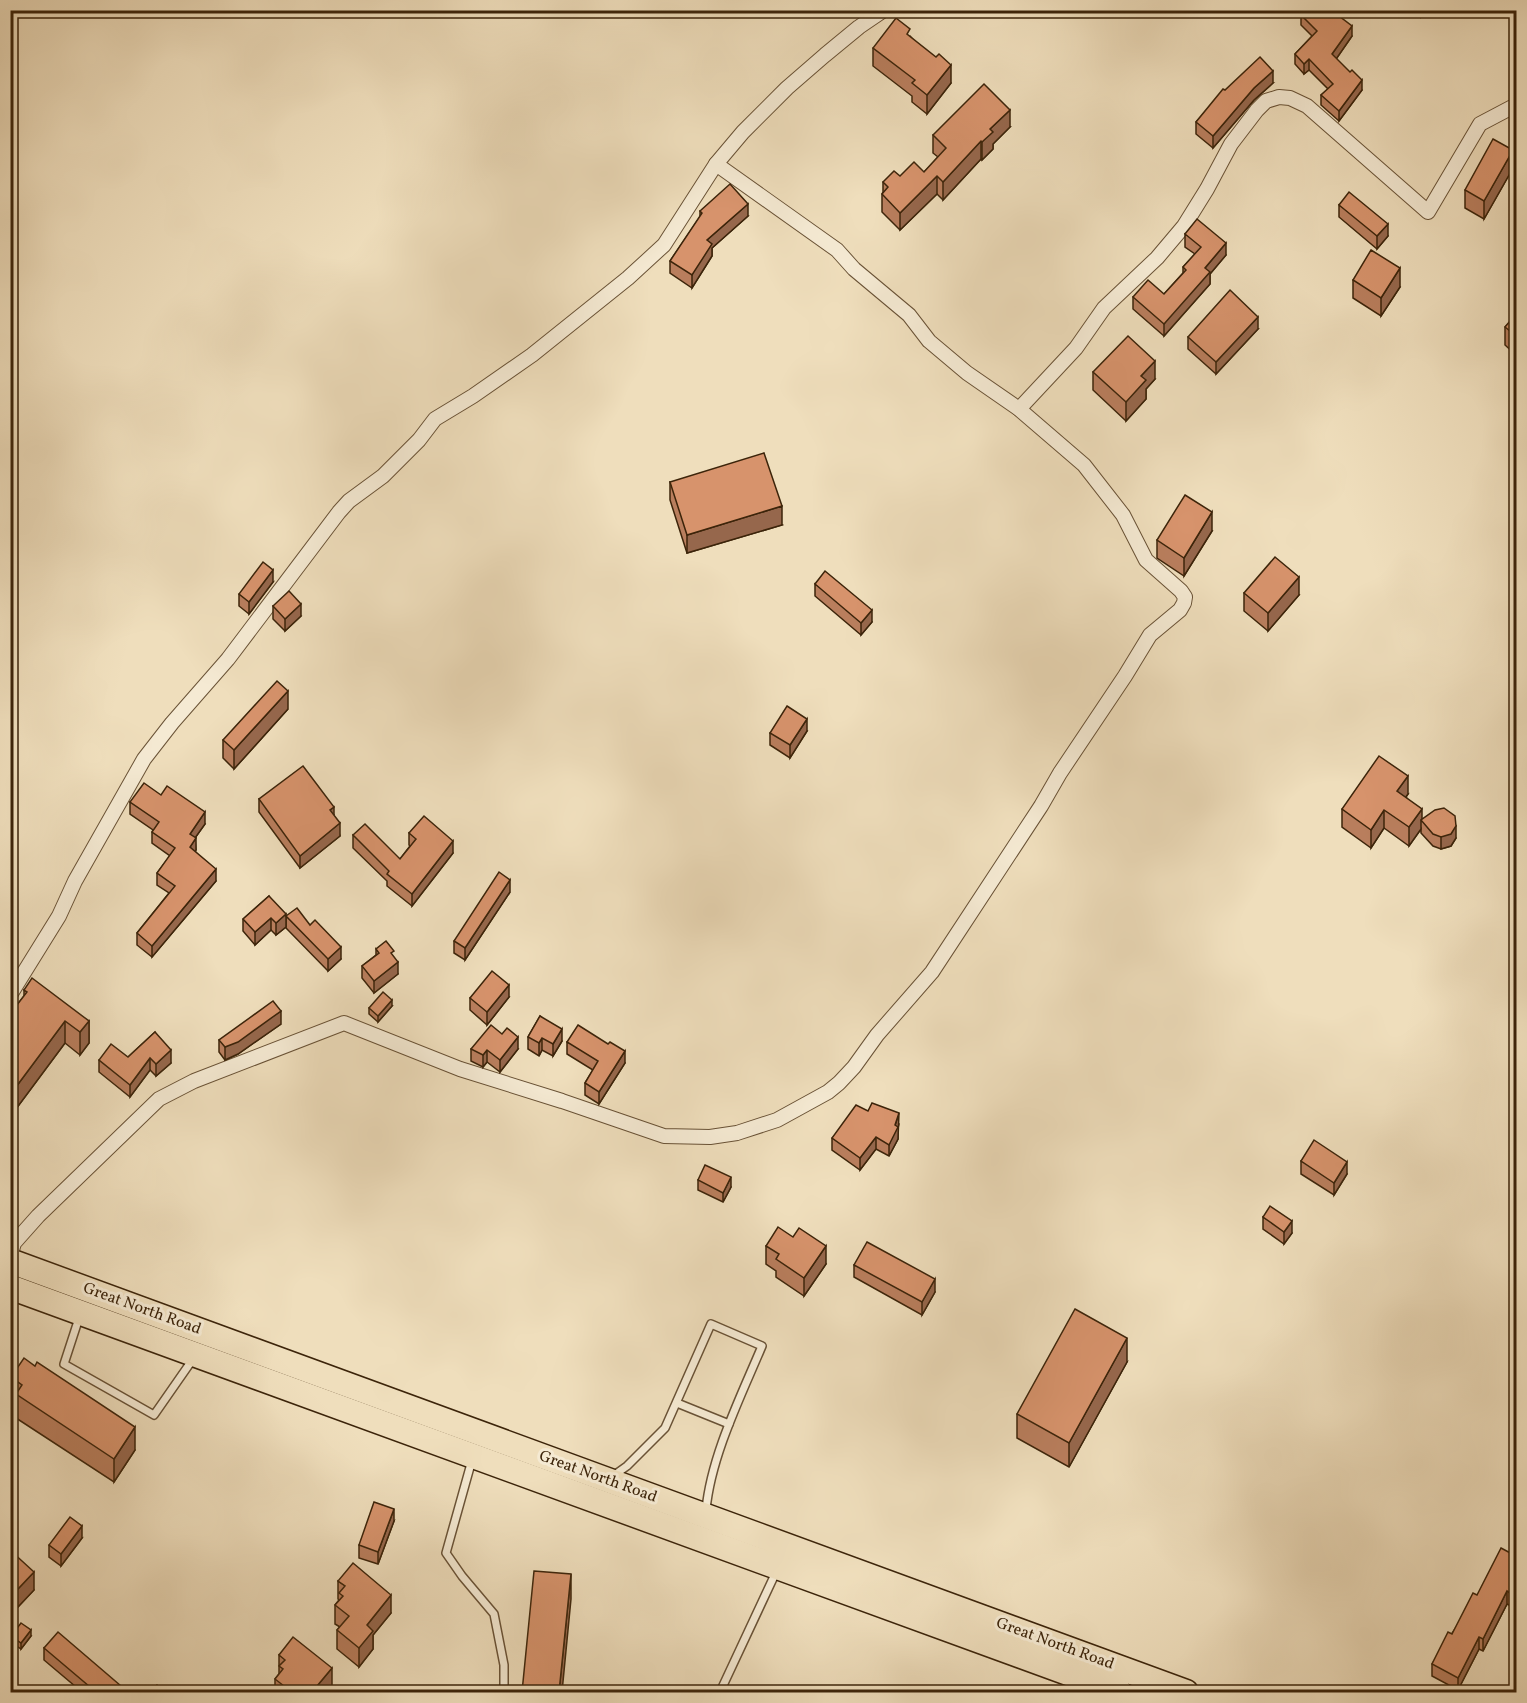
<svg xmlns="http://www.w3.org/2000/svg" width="1527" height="1703" font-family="Vollkorn,serif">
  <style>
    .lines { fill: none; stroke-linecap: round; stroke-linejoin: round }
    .lane-casing { stroke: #695236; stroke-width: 10 }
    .street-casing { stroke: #695236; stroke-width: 16 }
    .highway-casing { stroke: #3c240a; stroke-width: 27 }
    .lane { stroke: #f5ead3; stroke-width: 7 }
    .street { stroke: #f5ead3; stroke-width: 14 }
    .highway { stroke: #efdebc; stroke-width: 24 }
    .wall { fill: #b97e5d; stroke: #3c240a; stroke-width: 1.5 }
    .shaded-wall { fill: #96674c; stroke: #3c240a; stroke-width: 1.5 }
    .building { fill: #d7936c; stroke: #3c240a; stroke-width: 1.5 }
    .labels { text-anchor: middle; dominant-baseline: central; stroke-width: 6; stroke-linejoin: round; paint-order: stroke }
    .street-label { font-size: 16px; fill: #3c240a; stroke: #f5ead3 }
  </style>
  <rect width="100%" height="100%" fill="#efdebc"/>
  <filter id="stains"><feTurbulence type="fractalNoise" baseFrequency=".00333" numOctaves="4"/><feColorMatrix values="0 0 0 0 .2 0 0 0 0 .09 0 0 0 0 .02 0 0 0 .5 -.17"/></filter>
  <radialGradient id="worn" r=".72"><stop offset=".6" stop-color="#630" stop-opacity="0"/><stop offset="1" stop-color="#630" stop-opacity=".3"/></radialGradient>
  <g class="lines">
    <defs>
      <g id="lane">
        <polyline points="79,1318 64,1364 154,1415 193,1359"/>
        <polyline points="677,1403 729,1424"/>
        <polyline points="472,1460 446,1553 462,1576 494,1614 504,1665 504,1692"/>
        <path d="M613 1476 627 1466 665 1428 711 1324 762 1346C741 1396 711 1456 706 1510"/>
        <polyline points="720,1692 777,1570"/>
      </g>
      <g id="street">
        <polyline points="1019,409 1076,348 1104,308 1157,258 1184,226 1207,189 1231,144 1257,110 1266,101 1279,97 1290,98 1307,106 1428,212 1480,124 1516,105"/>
        <polyline points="10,995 59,916 75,881 144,759 172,723 228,659 339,512 349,501 383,476 419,440 435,419 473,396 532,355 628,278 664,245 716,164 743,132 787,88 825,55 859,27 884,10"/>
        <polyline points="10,1257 14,1243 38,1216 159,1099 194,1081 344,1023 460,1069 562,1101 664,1136 710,1137 737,1133 777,1120 828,1092 839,1083 854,1067 877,1035 932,972 1041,806 1060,773 1125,676 1150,635 1180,610 1184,603 1185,597 1181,591 1146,560 1123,515 1084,465 1019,409 967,373 929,341 909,315 854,269 837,250 716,164"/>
      </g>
      <g id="highway">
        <polyline points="10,1261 1186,1692"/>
        <polyline points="10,1287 1120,1692"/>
      </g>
    </defs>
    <use href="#lane" class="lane-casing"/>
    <use href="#street" class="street-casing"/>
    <use href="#highway" class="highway-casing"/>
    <use href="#lane" class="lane"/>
    <use href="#street" class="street"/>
    <use href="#highway" class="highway"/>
  </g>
  <g class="wall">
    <polygon points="1414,10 1428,10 1421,17"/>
    <polygon points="1301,15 1352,36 1336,59 1362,90 1339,121 1321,105 1321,95 1328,89 1309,70 1304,74 1295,64 1295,54 1312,36 1301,25"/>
    <polygon points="910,36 951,83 927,114 912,102 912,96 873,66 873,48"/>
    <polygon points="1273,83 1254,100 1213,148 1196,134 1196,122 1225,90"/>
    <polygon points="1010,127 993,144 993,149 982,160 981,159 943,200 937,194 900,230 882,212 882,194 883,192 883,182 900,176 924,172 938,157 933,153 933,135"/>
    <polygon points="1513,168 1484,219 1465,208 1465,190"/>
    <polygon points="1339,205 1388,236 1377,249 1339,217"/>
    <polygon points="700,211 748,216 712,248 712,256 692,288 670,273 670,261 700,217"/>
    <polygon points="1185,234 1226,255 1210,274 1210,284 1164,336 1133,309 1133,297 1164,294 1183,273 1183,267 1195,254 1185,247"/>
    <polygon points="1353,280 1400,287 1381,316 1353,298"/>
    <polygon points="1516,316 1516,355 1505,345 1505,327"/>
    <polygon points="1258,329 1216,374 1188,349 1188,337"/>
    <polygon points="1093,372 1155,379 1146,389 1146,399 1126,421 1093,390"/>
    <polygon points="670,482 782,525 687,553 670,500"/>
    <polygon points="1212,531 1184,576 1157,558 1157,540"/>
    <polygon points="273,582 249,614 239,606 239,594"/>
    <polygon points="815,584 872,622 861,635 815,596"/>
    <polygon points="1244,593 1299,595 1268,631 1244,611"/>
    <polygon points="273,606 301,616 285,631 273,619"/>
    <polygon points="288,709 234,769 223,758 223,740"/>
    <polygon points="807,731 790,758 770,745 770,733"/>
    <polygon points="1408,794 1406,797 1422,819 1456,838 1451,846 1441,849 1433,846 1421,833 1421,829 1409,846 1384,828 1371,848 1342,827 1342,809"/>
    <polygon points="259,799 334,815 340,836 300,868 259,812"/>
    <polygon points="130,802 205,824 195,838 196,850 195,851 216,881 152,957 137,945 137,933 169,893 157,885 157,873 170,856 152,843 152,832 153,830 130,814"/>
    <polygon points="409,833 453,853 412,906 387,886 387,881 353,848 353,835 400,859 410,846 409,845"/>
    <polygon points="510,892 465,960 454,953 454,941"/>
    <polygon points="269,896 286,927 276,935 271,930 255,945 243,931 243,919"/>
    <polygon points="286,916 310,925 341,959 328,971 286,928"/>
    <polygon points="376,949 398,974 374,993 362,978 362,966 376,955"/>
    <polygon points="24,990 89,1021 89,1043 80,1055 65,1043 10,1117 10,1014 24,996"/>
    <polygon points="509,997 487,1025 470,1010 470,998"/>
    <polygon points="392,1006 378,1022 369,1014 369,1008"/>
    <polygon points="540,1016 562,1041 553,1056 542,1050 539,1056 528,1049 528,1037"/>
    <polygon points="281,1024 238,1054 225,1060 219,1052 219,1040"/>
    <polygon points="155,1032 171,1063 156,1076 150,1070 130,1097 99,1072 99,1060 128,1057"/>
    <polygon points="567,1042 625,1063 599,1104 585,1095 585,1083 593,1070 567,1054"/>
    <polygon points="471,1049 518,1049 500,1072 487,1062 483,1067 471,1061"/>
    <polygon points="868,1111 899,1124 898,1128 898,1139 889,1156 876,1149 860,1170 832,1150 832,1138"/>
    <polygon points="1301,1161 1347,1174 1334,1195 1301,1174"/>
    <polygon points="698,1180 731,1187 723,1202 698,1190"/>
    <polygon points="1263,1217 1292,1233 1284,1244 1263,1229"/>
    <polygon points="766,1246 826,1264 804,1296 776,1277 776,1271 766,1264"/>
    <polygon points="854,1265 935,1292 922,1315 854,1277"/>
    <polygon points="1127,1362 1069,1467 1017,1438 1017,1414"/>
    <polygon points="11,1377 135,1450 114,1482 16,1418 16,1404 11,1400"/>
    <polygon points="394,1521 378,1564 359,1558 359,1545"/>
    <polygon points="1516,1523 1516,1539 1515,1538 1515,1526"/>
    <polygon points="82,1538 61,1566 49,1557 49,1545"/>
    <polygon points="10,1550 34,1590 17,1608 10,1602"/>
    <polygon points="1516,1556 1516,1596 1511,1606 1507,1604 1483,1651 1479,1649 1458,1690 1432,1676 1432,1664 1477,1595"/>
    <polygon points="338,1581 391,1613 373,1635 373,1649 359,1667 337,1649 337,1630 340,1627 335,1624 335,1605 339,1600 338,1599"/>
    <polygon points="11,1636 31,1636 21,1649 11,1642"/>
    <polygon points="44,1648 128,1692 82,1692 44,1660"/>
    <polygon points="279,1655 332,1687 327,1692 275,1692 275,1679 279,1674"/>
  </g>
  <g class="shaded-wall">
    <polygon points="1421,10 1428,10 1421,17"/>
    <polygon points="1352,26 1352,36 1332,65 1332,54"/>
    <polygon points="1309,59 1309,70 1304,74 1304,64"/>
    <polygon points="951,65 951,83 927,114 927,95"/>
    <polygon points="1273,71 1273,83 1254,100 1213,148 1213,136 1254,88"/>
    <polygon points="1362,80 1362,90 1339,121 1339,111"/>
    <polygon points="1010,110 1010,127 993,144 993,149 982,160 982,142 990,129"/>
    <polygon points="981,141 981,159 943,200 943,182"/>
    <polygon points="1513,150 1513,168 1484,219 1484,201"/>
    <polygon points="937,176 937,194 900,230 900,213"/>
    <polygon points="748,204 748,216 712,248 712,256 692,288 692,275 707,240"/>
    <polygon points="1388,224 1388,236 1377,249 1377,236"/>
    <polygon points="1226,243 1226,255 1210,274 1210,284 1164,336 1164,324 1205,268"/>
    <polygon points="1400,268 1400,287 1381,316 1381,298"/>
    <polygon points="1258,317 1258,329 1216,374 1216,362"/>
    <polygon points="1155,361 1155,379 1146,389 1146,399 1126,421 1126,402 1141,376"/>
    <polygon points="782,506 782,525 687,553 687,535"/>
    <polygon points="1212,512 1212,531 1184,576 1184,558"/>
    <polygon points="273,570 273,582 249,614 249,602"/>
    <polygon points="1299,577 1299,595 1268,631 1268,613"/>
    <polygon points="301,604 301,616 285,631 285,619"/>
    <polygon points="872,610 872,622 861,635 861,623"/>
    <polygon points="288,691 288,709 234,769 234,750"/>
    <polygon points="807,719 807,731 790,758 790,745"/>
    <polygon points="1408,776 1408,794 1397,809 1397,791"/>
    <polygon points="334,807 334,820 330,810"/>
    <polygon points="1422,809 1422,822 1421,820 1421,829 1409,846 1409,827"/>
    <polygon points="1384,810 1384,828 1371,848 1371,830"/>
    <polygon points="205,812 205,824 190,845 190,834"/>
    <polygon points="340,823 340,836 300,868 300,856"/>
    <polygon points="1456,826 1456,838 1451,846 1441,849 1441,837"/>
    <polygon points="196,838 196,850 190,859 190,847"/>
    <polygon points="453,841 453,853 412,906 412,894"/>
    <polygon points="216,869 216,881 152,957 152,946"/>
    <polygon points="510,880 510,892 465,960 465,948"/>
    <polygon points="286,914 286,927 276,935 276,923"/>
    <polygon points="271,918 271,930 255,945 255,932"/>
    <polygon points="341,947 341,959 328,971 328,959"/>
    <polygon points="398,962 398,974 374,993 374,981"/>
    <polygon points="509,985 509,997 487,1025 487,1012"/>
    <polygon points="392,1000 392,1006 378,1022 378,1016"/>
    <polygon points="281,1011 281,1024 238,1054 225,1060 225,1047"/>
    <polygon points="65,1021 65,1043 10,1117 10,1095"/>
    <polygon points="89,1021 89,1043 80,1055 80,1032"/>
    <polygon points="562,1029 562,1041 553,1056 553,1044"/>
    <polygon points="518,1037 518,1049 500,1072 500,1060"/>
    <polygon points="542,1038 542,1050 539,1056 539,1043"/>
    <polygon points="171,1050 171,1063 156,1076 156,1064"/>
    <polygon points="487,1050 487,1062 483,1067 483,1055"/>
    <polygon points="625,1051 625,1063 599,1104 599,1092"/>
    <polygon points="150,1058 150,1070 130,1097 130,1085"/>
    <polygon points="899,1113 898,1139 889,1156 889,1145"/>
    <polygon points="876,1137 876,1149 860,1170 860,1158"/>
    <polygon points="1347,1162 1347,1174 1334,1195 1334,1183"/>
    <polygon points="731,1177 731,1187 723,1202 723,1193"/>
    <polygon points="1292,1221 1292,1233 1284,1244 1284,1232"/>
    <polygon points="826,1246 826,1264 804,1296 804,1278"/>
    <polygon points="935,1279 935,1292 922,1315 922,1302"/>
    <polygon points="1127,1338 1127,1362 1069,1467 1069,1443"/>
    <polygon points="135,1427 135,1450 114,1482 114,1459"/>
    <polygon points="394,1509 394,1521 378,1564 378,1552"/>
    <polygon points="82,1526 82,1538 61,1566 61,1554"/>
    <polygon points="34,1572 34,1590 17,1608 17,1590"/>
    <polygon points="571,1574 571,1599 562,1692 559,1692"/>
    <polygon points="1516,1584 1516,1596 1511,1606 1511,1594"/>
    <polygon points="1507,1591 1507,1604 1483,1651 1483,1639"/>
    <polygon points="391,1595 391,1613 373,1635 373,1649 359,1667 359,1648 367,1625"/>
    <polygon points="31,1630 31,1636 21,1649 21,1643"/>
    <polygon points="1479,1637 1479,1649 1458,1690 1458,1678"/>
    <polygon points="332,1668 332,1687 327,1692 312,1692"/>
  </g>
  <g class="building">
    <polygon points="1306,10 1331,10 1352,26 1332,54 1350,72 1352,70 1362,80 1339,111 1321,95 1333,84 1309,59 1304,64 1295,54 1317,31 1301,15"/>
    <polygon points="896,18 910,29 907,34 936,57 939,54 951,65 927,95 912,83 915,80 873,48"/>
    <polygon points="1260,57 1273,71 1254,88 1213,136 1196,122 1223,89 1225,90"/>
    <polygon points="984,84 1010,110 990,129 993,132 982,142 981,141 943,182 937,176 900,213 882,194 888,187 883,182 894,171 900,176 914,162 924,172 946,148 933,135"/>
    <polygon points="1493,139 1513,150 1484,201 1465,190"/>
    <polygon points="730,184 748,204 707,240 712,244 692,275 670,261 702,213 700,211"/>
    <polygon points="1349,192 1388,224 1377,236 1339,205"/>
    <polygon points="1197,219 1226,243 1205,268 1210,272 1164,324 1133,297 1148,280 1164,294 1186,270 1183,267 1201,247 1185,234"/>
    <polygon points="1371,250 1400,268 1381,298 1353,280"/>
    <polygon points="1230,290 1258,317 1216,362 1188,337"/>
    <polygon points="1515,315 1516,316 1516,336 1505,327"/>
    <polygon points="1128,336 1155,361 1141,376 1146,380 1126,402 1093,372"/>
    <polygon points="764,453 782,506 687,535 670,482"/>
    <polygon points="1185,495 1212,512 1184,558 1157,540"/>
    <polygon points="1275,557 1299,577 1268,613 1244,593"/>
    <polygon points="263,562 273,570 249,602 239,594"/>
    <polygon points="825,571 872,610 861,623 815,584"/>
    <polygon points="289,591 301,604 285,619 273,606"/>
    <polygon points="277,681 288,691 234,750 223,740"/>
    <polygon points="787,706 807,719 790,745 770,733"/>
    <polygon points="1379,756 1408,776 1397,791 1422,809 1409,827 1384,810 1371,830 1342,809"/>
    <polygon points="303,766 334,807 330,810 340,823 300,856 259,799"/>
    <polygon points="144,783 161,795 167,786 205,812 190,834 196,838 190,847 216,869 152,946 137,933 175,886 157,873 175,848 152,832 159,822 130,802"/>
    <polygon points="1444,808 1455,816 1456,826 1451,834 1441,837 1433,834 1421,820 1435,810"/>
    <polygon points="424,816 453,841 412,894 387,874 389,871 353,835 365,824 400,859 416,839 409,833"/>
    <polygon points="499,872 510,880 465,948 454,941"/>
    <polygon points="269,896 286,914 276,923 271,918 255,932 243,919"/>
    <polygon points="297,908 310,925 315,920 341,947 328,959 286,916"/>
    <polygon points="386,941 394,951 391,953 398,962 374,981 362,966 379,953 376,949"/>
    <polygon points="492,971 509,985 487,1012 470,998"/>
    <polygon points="32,978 89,1021 80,1032 65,1021 10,1095 10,1014 27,992 24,990"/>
    <polygon points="383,992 392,1000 378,1016 369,1008"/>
    <polygon points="273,1001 281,1011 238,1042 225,1047 219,1040"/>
    <polygon points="540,1016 562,1029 553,1044 542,1038 539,1043 528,1037"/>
    <polygon points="491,1025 502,1034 507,1028 518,1037 500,1060 487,1050 483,1055 471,1049"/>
    <polygon points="578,1025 608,1044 610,1042 625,1051 599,1092 585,1083 598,1061 567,1042"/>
    <polygon points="155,1032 171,1050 156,1064 150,1058 130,1085 99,1060 111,1044 128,1057"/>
    <polygon points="872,1103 899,1113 895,1125 898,1127 889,1145 876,1137 860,1158 832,1138 856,1105 868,1111"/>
    <polygon points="1314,1140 1347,1162 1334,1183 1301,1161"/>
    <polygon points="705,1165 731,1177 723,1193 698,1180"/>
    <polygon points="1270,1206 1292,1221 1284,1232 1263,1217"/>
    <polygon points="778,1227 793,1237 799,1228 826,1246 804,1278 776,1259 779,1254 766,1246"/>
    <polygon points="867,1242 935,1279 922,1302 854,1265"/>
    <polygon points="1075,1309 1127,1338 1069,1443 1017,1414"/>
    <polygon points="24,1358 35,1366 37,1362 135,1427 114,1459 16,1394 22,1385 11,1377"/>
    <polygon points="374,1502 394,1509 378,1552 359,1545"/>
    <polygon points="70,1517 82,1526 61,1554 49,1545"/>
    <polygon points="1501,1548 1516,1556 1516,1584 1511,1594 1507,1591 1483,1639 1479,1637 1458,1678 1432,1664 1448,1632 1452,1634 1473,1593 1477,1595"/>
    <polygon points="10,1550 34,1572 17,1590 10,1584"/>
    <polygon points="353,1563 391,1595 367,1625 373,1631 359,1648 337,1630 349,1616 335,1605 343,1596 339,1593 345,1586 338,1581"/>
    <polygon points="534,1571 571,1574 559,1692 522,1692"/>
    <polygon points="21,1623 31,1630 21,1643 11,1636"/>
    <polygon points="58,1632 128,1692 96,1692 44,1648"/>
    <polygon points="293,1637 332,1668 312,1692 287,1692 289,1690 275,1679 283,1669 279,1666 285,1660 279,1655"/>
    <polygon points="157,1685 166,1692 142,1692 147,1686 153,1691"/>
  </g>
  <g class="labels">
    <g class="street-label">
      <text transform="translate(142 1309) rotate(20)">Great North Road</text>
      <text transform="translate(598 1477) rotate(20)">Great North Road</text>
      <text transform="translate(1055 1644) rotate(20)">Great North Road</text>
    </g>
  </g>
  <rect width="1527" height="1703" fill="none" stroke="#efdebc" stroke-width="36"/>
  <rect x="12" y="12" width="1503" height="1679" fill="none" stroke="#3c240a" stroke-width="3"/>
  <rect x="18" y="18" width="1491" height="1667" fill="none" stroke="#3c240a" stroke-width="1.5"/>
  <rect width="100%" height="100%" filter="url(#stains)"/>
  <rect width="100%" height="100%" fill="url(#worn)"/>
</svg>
